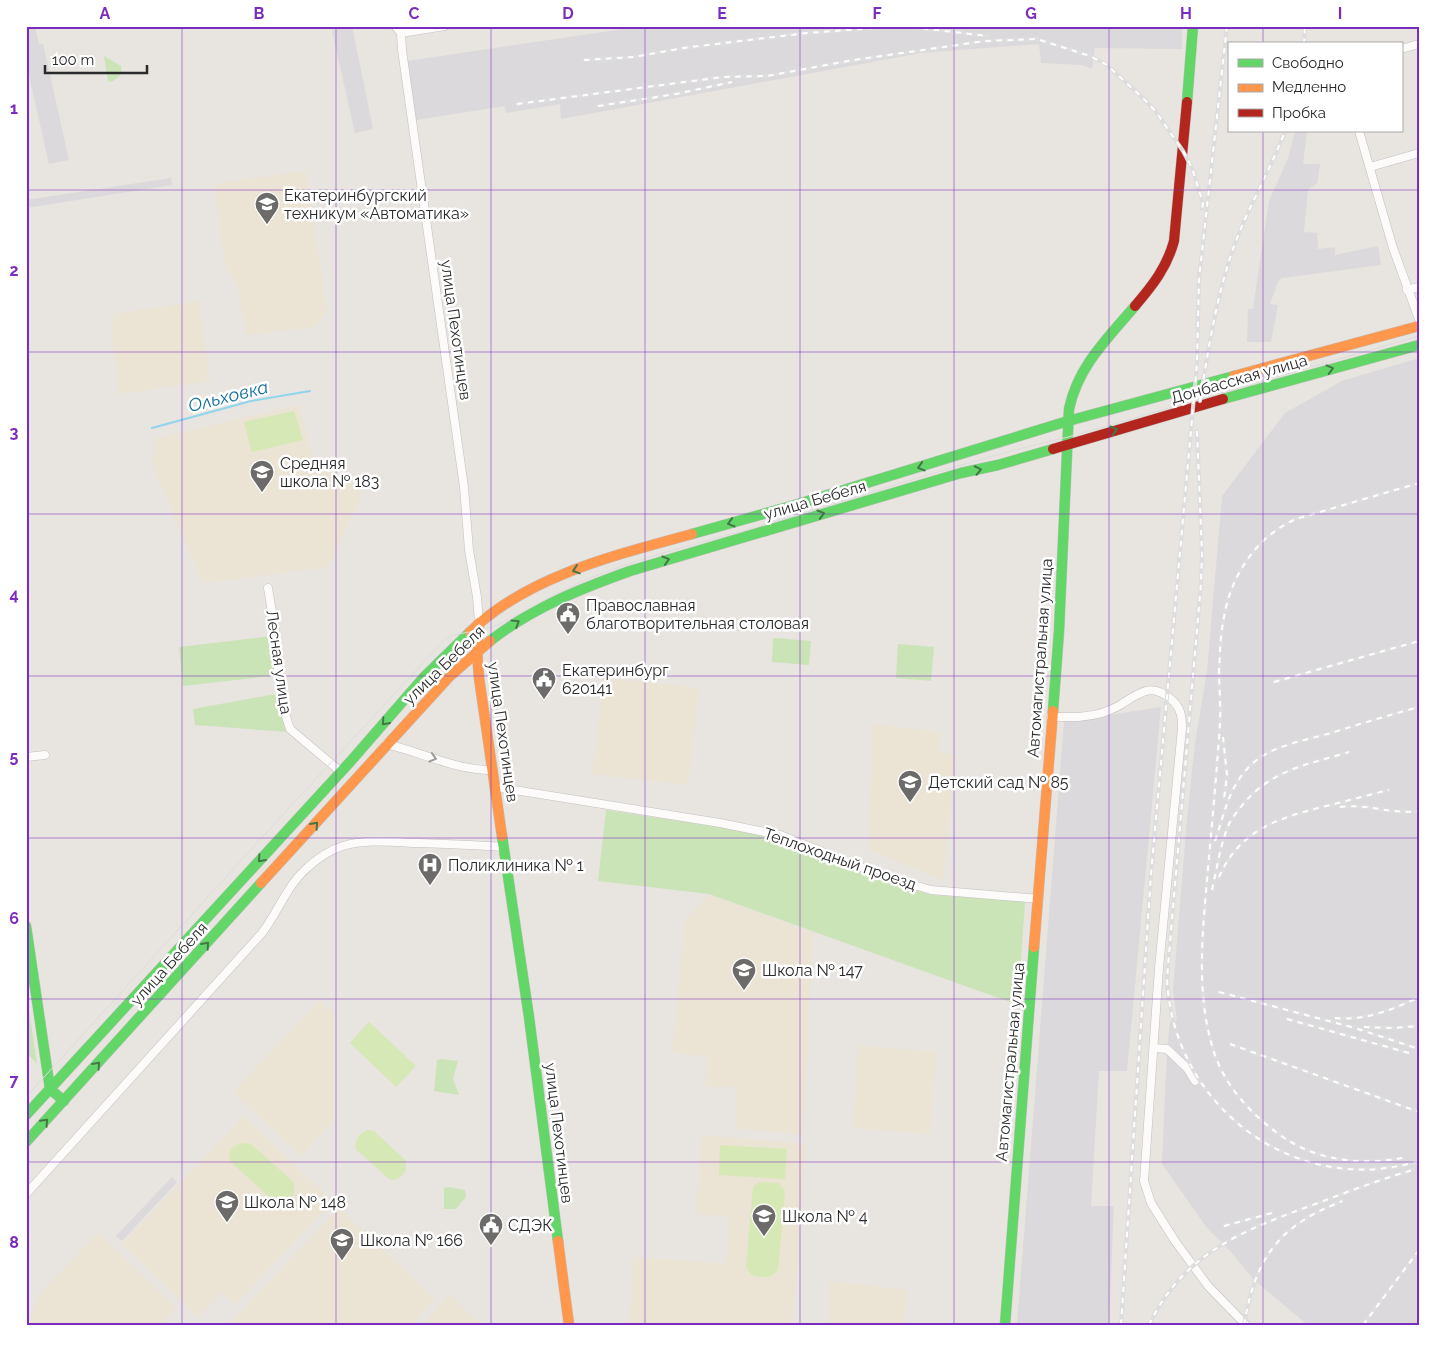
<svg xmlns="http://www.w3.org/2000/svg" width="1445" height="1351" font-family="Raleway,sans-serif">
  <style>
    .industrial { fill: #dbd9db }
    .education { fill: #ebe3d3 }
    .green { fill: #cae4b7 }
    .pitch { fill: #d6e8b5 }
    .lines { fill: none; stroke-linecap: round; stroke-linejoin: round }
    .stream { stroke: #91d5ec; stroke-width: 2 }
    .street-casing { stroke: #c2c0c1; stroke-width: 9 }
    .fast-casing { stroke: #c2c0c1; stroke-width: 11 }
    .slow-casing { stroke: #c2c0c1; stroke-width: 11 }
    .jam-casing { stroke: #c2c0c1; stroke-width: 11 }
    .street { stroke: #fcfbfa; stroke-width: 8 }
    .fast { stroke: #63d668; stroke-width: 10 }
    .slow { stroke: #ff974d; stroke-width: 10 }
    .jam { stroke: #b3261e; stroke-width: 10 }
    .tram { stroke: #ddddde; stroke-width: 1 }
    .rail-casing { stroke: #ddddde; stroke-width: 4 }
    .rail { stroke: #fff; stroke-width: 2; stroke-dasharray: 5.5; stroke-linecap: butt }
    .oneway { stroke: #447746 }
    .oneway2 { stroke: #9e9d9c }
    .grid { fill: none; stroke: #7b2cbf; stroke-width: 1; stroke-opacity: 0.55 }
    .labels { text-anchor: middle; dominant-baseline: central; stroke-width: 5; stroke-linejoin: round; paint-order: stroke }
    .poi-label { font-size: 16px; fill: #2a2a2a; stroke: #fff; text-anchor: start }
    .street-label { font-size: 16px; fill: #2a2a2a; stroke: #fff }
    .water-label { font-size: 18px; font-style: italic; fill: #0b6d9d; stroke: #fff }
    .neatline { fill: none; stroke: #7b2cbf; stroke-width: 2 }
    .grid-label { font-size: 16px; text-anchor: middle; font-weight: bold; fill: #7b2cbf }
  </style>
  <rect width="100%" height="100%" fill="#e8e4df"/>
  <g class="industrial">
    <polygon points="26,26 35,26 39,44 43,44 69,160 49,164 26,62"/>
    <polygon points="348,26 352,26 373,129 355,133 332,31"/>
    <polygon points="644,26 1182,26 1182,49 1095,48 1092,69 1083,65 1041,63 1039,44 921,53 561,119 560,104 506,113 505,106 416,120 407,61"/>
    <polygon points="1295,131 1307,131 1303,164 1320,164 1317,184 1308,189 1304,232 1317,233 1318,249 1335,247 1335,255 1378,246 1381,265 1282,278 1278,282 1270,304 1278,305 1271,342 1247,342 1248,309 1253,309 1269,201 1288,158"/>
    <polygon points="171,178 172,185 26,208 26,200"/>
    <polygon points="1419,358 1419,1325 1308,1325 1254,1280 1233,1254 1207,1228 1162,1164 1167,1049 1170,1022 1177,1020 1173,990 1187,820 1195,743 1207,672 1222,496 1285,413 1342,381"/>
    <polygon points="1161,707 1127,1071 1099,1071 1091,1206 1114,1206 1109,1325 1017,1325 1064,722"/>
    <polygon points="172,1177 177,1182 122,1241 116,1236"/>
  </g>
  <g class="education">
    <polygon points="306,171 327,312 314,327 246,335 238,287 225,266 214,184"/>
    <polygon points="199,301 210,381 119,394 111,331 114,314"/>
    <polygon points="299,405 315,466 362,489 357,506 327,567 203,583 153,467 154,439"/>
    <polygon points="604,678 699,688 688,785 592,774"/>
    <polygon points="872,724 941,732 939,752 955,755 943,880 869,850"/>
    <polygon points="709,894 813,933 803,1135 735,1128 736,1087 705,1087 707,1057 672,1052 685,921"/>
    <polygon points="320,1000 333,1013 333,1121 301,1156 233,1092"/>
    <polygon points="858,1046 936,1052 930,1134 853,1128"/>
    <polygon points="244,1116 333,1202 235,1304 222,1292 198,1317 122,1244"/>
    <polygon points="702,1135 806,1144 792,1325 629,1325 634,1257 726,1264 730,1217 696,1214"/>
    <polygon points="339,1208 435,1299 411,1325 228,1325"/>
    <polygon points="98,1233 176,1308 161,1325 33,1325 28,1320 41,1293"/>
    <polygon points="829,1281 907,1290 904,1325 829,1325"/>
    <polygon points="450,1295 455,1300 481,1325 422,1325"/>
  </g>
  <g class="green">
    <polygon points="104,56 121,66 122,74 112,82 108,81"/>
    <polygon points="272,636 279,675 183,686 179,647"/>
    <polygon points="773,638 811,641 809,665 772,662"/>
    <polygon points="898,644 934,647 931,681 896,678"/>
    <polygon points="281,693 288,732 195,725 193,709"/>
    <polygon points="606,810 757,833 803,847 902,887 932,895 1025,901 1018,1005 709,894 598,881"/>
    <polygon points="26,989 37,1064 26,1052"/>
    <polygon points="441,1059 458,1061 453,1079 459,1095 434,1091 437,1060"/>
    <polygon points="448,1187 465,1190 466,1197 456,1209 444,1209 444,1188"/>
  </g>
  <g class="pitch">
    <polygon points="294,411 303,440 252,452 244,422"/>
    <polygon points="369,1022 416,1066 396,1087 350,1043"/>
    <path d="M367 1130 374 1131 406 1161V1170C402 1176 397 1182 389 1179L356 1149C353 1140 360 1134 367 1130Z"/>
    <path d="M241 1143 251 1144 291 1180 294 1184V1192C291 1201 284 1204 275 1202L232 1163C226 1154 231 1146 241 1143Z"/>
    <polygon points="720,1145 787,1149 785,1179 719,1175"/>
    <path d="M760 1182 779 1183 785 1191 778 1269C773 1279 761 1278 751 1275L746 1266 753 1188 755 1185Z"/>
  </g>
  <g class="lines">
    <polyline class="stream" points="152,428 251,401 310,391"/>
    <defs>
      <g id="street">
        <polyline points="395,26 401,33 402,50 464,487 469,550 477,597 479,623"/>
        <polyline points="401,33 445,26"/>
        <polyline points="1401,49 1419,44"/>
        <polyline points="1359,131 1393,248 1419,319"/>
        <polyline points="1370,167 1419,153"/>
        <polyline points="1407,290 1419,287"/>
        <polyline points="268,588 275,630 276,650 282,704 290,729 341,772"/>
        <path d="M1051 717C1068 717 1085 718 1102 713 1109 710 1117 708 1123 703 1142 691 1153 683 1172 700 1181 708 1182 717 1182 728L1159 968 1144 1181 1151 1203 1175 1241 1208 1286 1246 1325"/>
        <path d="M386 744C421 752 455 770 491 770"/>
        <polyline points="26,757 45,755"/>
        <polyline points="495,789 502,788 720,823 780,835 881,875 931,890 1039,899"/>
        <polyline points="1155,1048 1167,1049 1187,1068 1195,1081"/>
        <path d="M26 1194 262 933C278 912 287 885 308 867 318 858 330 850 343 846 366 839 393 842 416 843 445 844 475 845 504 847"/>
      </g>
      <g id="fast">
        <polyline points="1187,102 1193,26"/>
        <polyline points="1223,399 1419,345"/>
        <polyline points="692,534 795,505 1068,421 1234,376"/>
        <path d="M490 641C532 608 580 589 630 571L961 473 998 465 1053 449"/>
        <path d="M1053 711 1059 631 1069 409C1078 366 1108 338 1135 306"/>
        <polyline points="502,836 529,1017 558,1241"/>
        <polyline points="26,926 50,1089 64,1101"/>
        <polyline points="26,1115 350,762 424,677 470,632"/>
        <polyline points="26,1142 261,883"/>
        <polyline points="1005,1325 1034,947"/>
      </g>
      <g id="slow">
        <polyline points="1234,376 1419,326"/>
        <polyline points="479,623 477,652 479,678 502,836"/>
        <path d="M470 632C527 576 616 555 692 534"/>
        <polyline points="261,883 450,676 490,641"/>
        <polyline points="1034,947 1053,711"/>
        <polyline points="558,1241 569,1325"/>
      </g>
      <g id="jam">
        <path d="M1135 306C1153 285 1167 267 1174 241L1187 102"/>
        <polyline points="1053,449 1223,399"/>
      </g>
    </defs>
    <use href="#street" class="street-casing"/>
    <use href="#fast" class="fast-casing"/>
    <use href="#slow" class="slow-casing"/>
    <use href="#jam" class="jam-casing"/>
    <use href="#street" class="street"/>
    <use href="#fast" class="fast"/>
    <use href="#slow" class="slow"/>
    <use href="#jam" class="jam"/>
    <path class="tram" d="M26 1097 276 822 446 638C463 631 482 632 497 625 527 611 554 593 585 580 647 554 715 540 780 520 876 492 971 459 1068 437L1419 336"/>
    <defs>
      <g id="rail">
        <polyline points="1304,44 1305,26"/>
        <polyline points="584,60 634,57 683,48 807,33 902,26 988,36"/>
        <polyline points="517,104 723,77 767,76 854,60 985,41 1037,39 1090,56 1107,65 1147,102 1156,112 1183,151 1192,168 1203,203 1202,209"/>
        <polyline points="598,106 676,94 732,82"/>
        <path d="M1200 401C1208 351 1216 298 1233 249 1247 209 1270 171 1285 131"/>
        <path d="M1197 431 1202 553 1201 583 1167 978C1172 1106 1295 1199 1419 1161"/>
        <path d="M1219 668C1219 686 1221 705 1220 724 1217 768 1213 813 1209 857 1204 920 1194 987 1213 1049 1223 1083 1248 1111 1276 1132 1312 1160 1358 1166 1402 1158"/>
        <path d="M1219 674C1220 655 1220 636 1224 617 1231 575 1257 536 1296 519L1419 483"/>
        <polyline points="1274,682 1419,641"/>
        <polyline points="1223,737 1227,775 1224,799"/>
        <path d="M1340 807C1367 803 1392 815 1419 811"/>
        <path d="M1215 841C1224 815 1228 790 1247 769 1267 746 1303 741 1331 733 1360 724 1389 715 1419 707"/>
        <path d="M1219 877C1240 829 1279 818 1326 806 1347 801 1368 795 1389 790"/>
        <path d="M1212 890C1217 868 1220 845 1229 824 1232 818 1236 813 1240 808 1269 770 1306 765 1349 752"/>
        <polyline points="1219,992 1355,1028 1419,1049"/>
        <path d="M1335 1018C1364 1021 1393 1010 1419 997"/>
        <polyline points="1287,1019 1409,1053"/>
        <polyline points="1364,1027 1392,1028 1419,1026"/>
        <polyline points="1230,1044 1419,1112"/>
        <polyline points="1224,1226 1272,1213"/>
        <polyline points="1121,1325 1151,874 1197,363 1199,279 1227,26"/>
        <path d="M1149 1325C1184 1251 1247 1229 1318 1203 1350 1191 1381 1179 1413 1170"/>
        <path d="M1244 1325C1252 1279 1265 1243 1307 1218 1318 1211 1331 1206 1342 1201"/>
        <polyline points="1363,1325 1419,1250"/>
      </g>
    </defs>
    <use href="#rail" class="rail-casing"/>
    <use href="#rail" class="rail"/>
  </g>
  <defs><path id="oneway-chevron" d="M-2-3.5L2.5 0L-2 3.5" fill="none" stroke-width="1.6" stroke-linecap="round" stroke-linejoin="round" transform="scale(1.25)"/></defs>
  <g class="oneway">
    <use href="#oneway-chevron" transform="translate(1330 369) rotate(-15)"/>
    <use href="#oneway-chevron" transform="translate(1114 430) rotate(-16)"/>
    <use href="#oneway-chevron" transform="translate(921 467) rotate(163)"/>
    <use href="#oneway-chevron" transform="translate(978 470) rotate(-12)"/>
    <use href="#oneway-chevron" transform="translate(821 514) rotate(-16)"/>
    <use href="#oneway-chevron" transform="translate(731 523) rotate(164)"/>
    <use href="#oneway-chevron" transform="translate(666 560) rotate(-17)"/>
    <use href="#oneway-chevron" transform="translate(576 570) rotate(161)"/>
    <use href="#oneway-chevron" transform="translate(516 623) rotate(-32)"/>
    <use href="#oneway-chevron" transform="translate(385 722) rotate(131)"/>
    <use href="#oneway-chevron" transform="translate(315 825) rotate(-48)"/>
    <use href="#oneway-chevron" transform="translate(261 859) rotate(132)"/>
    <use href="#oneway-chevron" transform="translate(206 945) rotate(-48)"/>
    <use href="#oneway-chevron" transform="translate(97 1065) rotate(-48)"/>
    <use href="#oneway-chevron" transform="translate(45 1122) rotate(-47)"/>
  </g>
  <use class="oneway2" href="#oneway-chevron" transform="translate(433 758) rotate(17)"/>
  <path class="grid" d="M182 26V1325M336 26V1325M491 26V1325M645 26V1325M800 26V1325M954 26V1325M1109 26V1325M1263 26V44M1263 131V1325M26 190H1419M26 352H1419M26 514H1419M26 676H1419M26 838H1419M26 999H1419M26 1162H1419"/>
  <defs>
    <symbol id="university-pin" viewBox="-11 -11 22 30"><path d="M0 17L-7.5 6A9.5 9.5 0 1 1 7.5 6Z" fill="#6c6b69" stroke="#fff"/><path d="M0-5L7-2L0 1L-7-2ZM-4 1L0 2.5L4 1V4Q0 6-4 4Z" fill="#fff"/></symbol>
    <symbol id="school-pin" viewBox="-11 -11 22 30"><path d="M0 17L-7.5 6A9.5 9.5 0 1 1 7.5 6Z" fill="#6c6b69" stroke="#fff"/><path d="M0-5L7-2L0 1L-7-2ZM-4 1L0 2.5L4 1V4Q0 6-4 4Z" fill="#fff"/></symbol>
    <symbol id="civic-pin" viewBox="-11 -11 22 30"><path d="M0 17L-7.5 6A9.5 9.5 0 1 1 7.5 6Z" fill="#6c6b69" stroke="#fff"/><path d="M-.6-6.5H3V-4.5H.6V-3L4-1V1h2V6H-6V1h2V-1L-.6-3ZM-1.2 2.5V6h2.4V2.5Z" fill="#fff"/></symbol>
    <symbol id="hospital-pin" viewBox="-11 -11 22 30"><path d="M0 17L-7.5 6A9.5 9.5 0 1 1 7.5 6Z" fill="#6c6b69" stroke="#fff"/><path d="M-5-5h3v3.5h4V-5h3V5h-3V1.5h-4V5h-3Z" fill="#fff"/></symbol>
  </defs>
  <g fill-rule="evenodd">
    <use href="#university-pin" x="253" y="190" width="28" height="38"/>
    <use href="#school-pin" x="248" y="458" width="28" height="38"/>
    <use href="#civic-pin" x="554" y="600" width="28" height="38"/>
    <use href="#civic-pin" x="530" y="665" width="28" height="38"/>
    <use href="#school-pin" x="896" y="768" width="28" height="38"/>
    <use href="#hospital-pin" x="416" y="851" width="28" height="38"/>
    <use href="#school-pin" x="730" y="956" width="28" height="38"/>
    <use href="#school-pin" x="213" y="1188" width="28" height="38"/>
    <use href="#school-pin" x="750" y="1202" width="28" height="38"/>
    <use href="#civic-pin" x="477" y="1211" width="28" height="38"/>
    <use href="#school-pin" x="328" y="1226" width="28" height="38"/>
  </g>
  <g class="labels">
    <g class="poi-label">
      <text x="284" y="195">Екатеринбургский<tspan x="284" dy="18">техникум «Автоматика»</tspan></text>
      <text x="280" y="463">Средняя<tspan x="280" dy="18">школа № 183</tspan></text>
      <text x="586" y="605">Православная<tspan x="586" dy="18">благотворительная столовая</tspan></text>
      <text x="562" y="670">Екатеринбург<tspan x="562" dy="18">620141</tspan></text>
      <text x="928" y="782">Детский сад № 85</text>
      <text x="448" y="865">Поликлиника № 1</text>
      <text x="762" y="970">Школа № 147</text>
      <text x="244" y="1202">Школа № 148</text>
      <text x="782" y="1216">Школа № 4</text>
      <text x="508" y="1225">СДЭК</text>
      <text x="360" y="1240">Школа № 166</text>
    </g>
    <g class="street-label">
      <text transform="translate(456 330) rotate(82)">улица Пехотинцев</text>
      <text transform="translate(1239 379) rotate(-16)">Донбасская улица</text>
      <text transform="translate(815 500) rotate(-16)">улица Бебеля</text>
      <text transform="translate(1040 658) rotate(-86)">Автомагистральная улица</text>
      <text transform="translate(279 662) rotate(82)">Лесная улица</text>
      <text transform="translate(444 665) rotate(-44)">улица Бебеля</text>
      <text transform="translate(503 732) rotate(82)">улица Пехотинцев</text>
      <text transform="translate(840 859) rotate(19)">Теплоходный проезд</text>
      <text transform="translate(169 964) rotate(-48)">улица Бебеля</text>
      <text transform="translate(1010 1062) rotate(-85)">Автомагистральная улица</text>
      <text transform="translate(559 1133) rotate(83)">улица Пехотинцев</text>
    </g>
    <g class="water-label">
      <text transform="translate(228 396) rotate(-14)">Ольховка</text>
    </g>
  </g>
  <rect width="1445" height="1351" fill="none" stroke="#ffffff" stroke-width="55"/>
  <rect x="1228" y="42" width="175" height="90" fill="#ffffff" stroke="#aaaaaa"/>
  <rect x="1238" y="59" width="25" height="8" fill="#63d668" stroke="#aaaaaa"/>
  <text x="1272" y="68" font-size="15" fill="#2a2a2a">Свободно</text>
  <rect x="1238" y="84" width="25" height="8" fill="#ff974d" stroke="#aaaaaa"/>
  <text x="1272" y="92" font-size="15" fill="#2a2a2a">Медленно</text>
  <rect x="1238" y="109" width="25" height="8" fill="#b3261e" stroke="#aaaaaa"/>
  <text x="1272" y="118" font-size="15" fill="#2a2a2a">Пробка</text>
  <path d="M45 65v8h102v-8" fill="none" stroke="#2a2a2a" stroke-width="2.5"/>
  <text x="52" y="65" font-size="15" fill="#2a2a2a" stroke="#ffffff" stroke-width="4" paint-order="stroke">100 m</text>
  <rect x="28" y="28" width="1390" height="1296" class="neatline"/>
  <g class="grid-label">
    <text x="105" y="19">A</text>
    <text x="259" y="19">B</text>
    <text x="414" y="19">C</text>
    <text x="568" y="19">D</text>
    <text x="722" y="19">E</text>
    <text x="877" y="19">F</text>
    <text x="1031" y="19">G</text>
    <text x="1186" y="19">H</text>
    <text x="1340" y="19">I</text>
    <text x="14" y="114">1</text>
    <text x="14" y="276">2</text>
    <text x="14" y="438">3</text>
    <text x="14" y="600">4</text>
    <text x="14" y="762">5</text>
    <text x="14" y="924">6</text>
    <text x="14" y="1086">7</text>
    <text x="14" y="1248">8</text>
  </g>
</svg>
